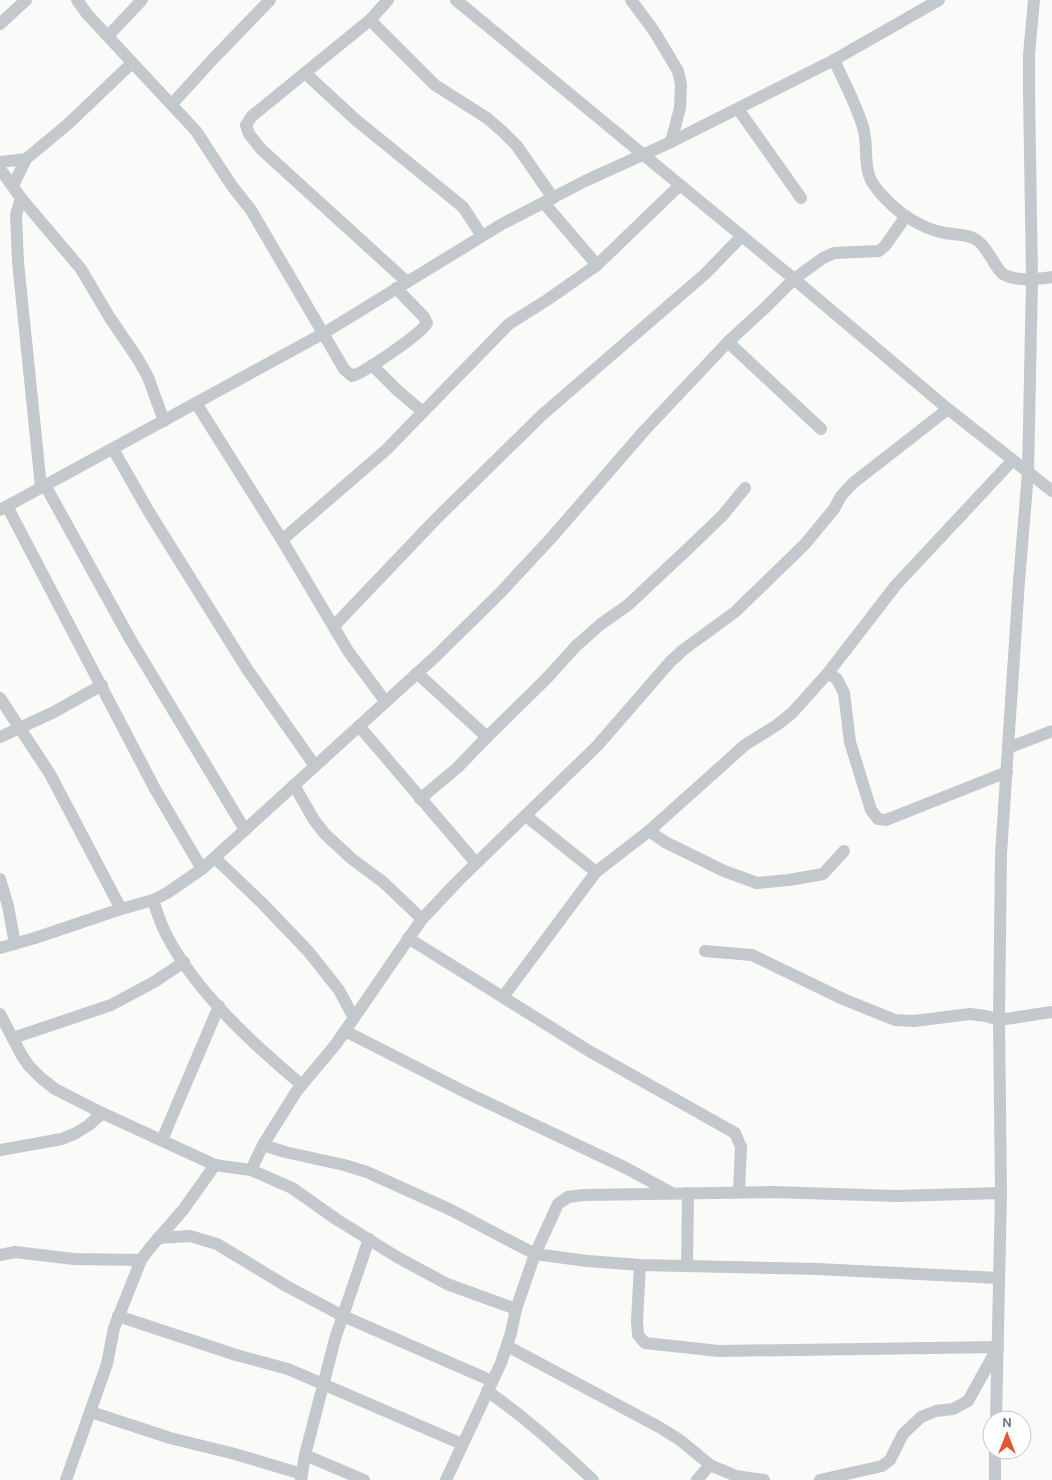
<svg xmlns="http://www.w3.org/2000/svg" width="1052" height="1480" font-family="Karla,sans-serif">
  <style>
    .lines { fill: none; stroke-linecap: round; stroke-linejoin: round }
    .minor { stroke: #c3c8cc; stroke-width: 12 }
  </style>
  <rect width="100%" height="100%" fill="#fafaf8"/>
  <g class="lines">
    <g class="minor">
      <path d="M77 0 87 14 196 131 232 186 251 210 344 369 352 376C364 373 422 333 427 323L424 317 396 288"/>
      <polyline points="388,0 370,20 252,116 246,125 249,134 262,150 407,282"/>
      <polyline points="456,0 794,279 948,409 1052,491"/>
      <polyline points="631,0 654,31 678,71 681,84 680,108 671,142"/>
      <polyline points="370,20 435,85 487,118 502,131 517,146 553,198"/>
      <polyline points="0,24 26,0"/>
      <polyline points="108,36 142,0"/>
      <path d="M834 60C844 82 856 104 863 127 868 143 864 160 869 175 872 188 896 210 907 217 918 224 932 231 945 233 955 235 966 234 975 239 983 243 987 252 992 259 995 264 998 270 1003 274 1017 282 1037 279 1052 277"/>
      <polyline points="305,73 356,120 463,207 482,236"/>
      <polyline points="172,104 213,59 270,0"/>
      <polyline points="738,109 801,198"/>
      <polyline points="0,162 26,159"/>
      <polyline points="0,169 21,198 81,269 110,318 138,359 148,377 164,421"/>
      <polyline points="13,186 26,159 68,124 132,63"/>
      <polyline points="21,198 16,215 18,262 41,487"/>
      <polyline points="544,203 597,265"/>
      <polyline points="728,342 821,429"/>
      <polyline points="372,365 397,390 423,412"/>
      <polyline points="196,403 282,540 348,651 385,701"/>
      <polyline points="113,449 149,512 247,669 315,766"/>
      <polyline points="45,485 129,637 245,830"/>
      <polyline points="7,506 155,789 202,869"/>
      <polyline points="0,510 324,333 502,224 585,181 671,142 834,60 939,0"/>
      <polyline points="282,540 386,450 509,324 547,300 597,265 679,186"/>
      <polyline points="334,626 436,519 542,415 705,274 742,236"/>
      <polyline points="417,673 487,737 547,678 576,646 601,624 628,605 693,544 723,515 745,488"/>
      <polyline points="828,673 837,679 844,693 850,742 871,810 878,819 886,820 1007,772"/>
      <polyline points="0,698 50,774 121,909"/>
      <polyline points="359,726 476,863"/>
      <polyline points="0,737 54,712 102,685"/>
      <polyline points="1008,748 1052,731"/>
      <polyline points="294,785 314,820 325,834 352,859 383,882 422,919"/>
      <polyline points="420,799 457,768 487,737"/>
      <polyline points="526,816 596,872"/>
      <polyline points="649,831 665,842 724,871 757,883 789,880 823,874 844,851"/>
      <polyline points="215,858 263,904 308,951 339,990 354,1018"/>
      <polyline points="0,879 8,906 15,944"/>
      <path d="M153 900C157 912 161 925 167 936 197 993 253 1044 302 1085"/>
      <polyline points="408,938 589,1051 735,1133 741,1147 739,1192"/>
      <polyline points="0,948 35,938 121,909 153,900 167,893 202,869 435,657 500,593 553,536 644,431 728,342 766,307 794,279 823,258 834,253 879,251 885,246 906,216"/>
      <polyline points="705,951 752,955 843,999 895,1020 914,1021 970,1014 986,1016 999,1020 1052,1012"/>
      <polyline points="503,997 596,872 649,831 745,745 777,725 792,713 828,673 896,585 1012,461"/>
      <polyline points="0,1014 22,1056 29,1066 41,1078 55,1089 102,1113 215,1165 251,1170 263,1145 296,1092 336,1044 422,919 459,880 597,746 670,662 683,650 735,612 805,544 834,509 841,496 853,483 948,409"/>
      <polyline points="345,1031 465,1092 626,1168 670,1192"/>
      <polyline points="13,1038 111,1005 154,982 184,962"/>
      <polyline points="162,1140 219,1006"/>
      <polyline points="263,1145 285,1152 344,1165 367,1172 451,1210 535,1254 587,1261 640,1265 818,1269 999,1278"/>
      <polyline points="0,1150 62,1139 76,1133 89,1125 102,1113"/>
      <polyline points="251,1170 292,1188 336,1219 397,1257 447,1284 516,1309"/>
      <polyline points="158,1238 190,1236 217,1244 288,1287 343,1316 492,1381"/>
      <polyline points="0,1255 15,1252 74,1259 141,1260"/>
      <polyline points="640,1265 637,1321 638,1335 645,1343 719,1351 998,1347 968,1401 953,1409 936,1411 921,1417 903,1434 890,1460 882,1466 820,1480"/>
      <polyline points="687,1266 688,1193"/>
      <polyline points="118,1316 236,1355 288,1369 462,1444"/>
      <polyline points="507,1346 659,1427 680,1440 710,1465"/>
      <path d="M487 1391C525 1417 559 1448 593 1480"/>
      <polyline points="91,1412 170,1438 235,1454 302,1474"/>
      <polyline points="996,1420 1001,1193 999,1020 1001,854 1019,581 1028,473 1032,279 1029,91 1029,55 1034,0"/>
      <polyline points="305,1455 364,1480"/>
      <polyline points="66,1480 107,1364 114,1328 141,1260 149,1249 183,1210 215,1165"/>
      <polyline points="301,1480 305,1455 335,1339 369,1239"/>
      <polyline points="446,1480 501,1363 511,1333 516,1309 535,1254 558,1204 568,1197 583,1195 772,1192 897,1196 1001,1193"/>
      <polyline points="697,1480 710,1465 736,1476 764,1480"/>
      <polyline points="995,1480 995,1450"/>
    </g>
  </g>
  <g transform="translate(1007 1435)"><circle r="24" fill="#ffffff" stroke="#c1c8cd"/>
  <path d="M0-4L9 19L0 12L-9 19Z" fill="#e4572e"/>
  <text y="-8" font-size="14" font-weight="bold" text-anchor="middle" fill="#657683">N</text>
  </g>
</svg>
